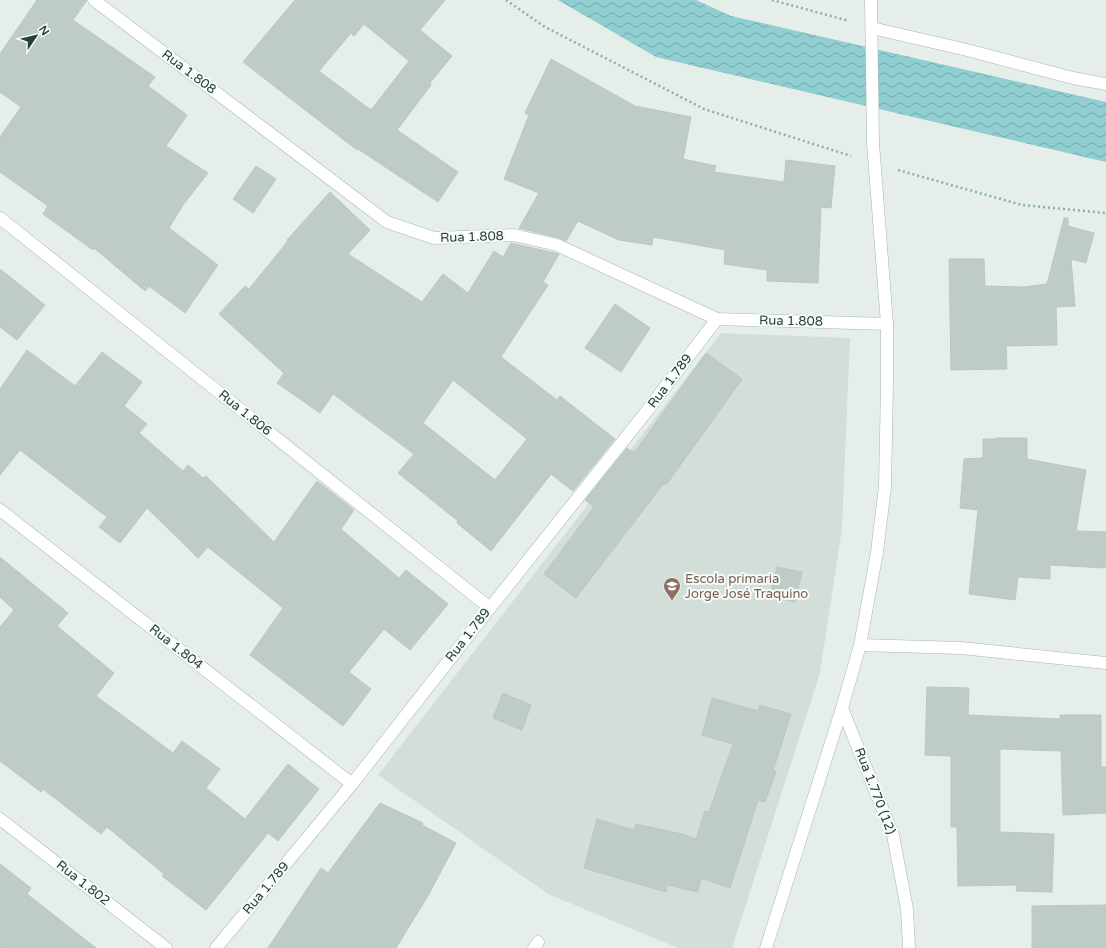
<svg xmlns="http://www.w3.org/2000/svg" width="1106" height="948" font-family="'Varela Round',sans-serif">
  <style>
    .built { fill: #d4ded9 }
    .water { fill: url(#water-waves) }
    .building { fill: #beccc5; stroke: #b8c8c0; fill-rule: evenodd }
    .lines { fill: none; stroke-linecap: round; stroke-linejoin: round }
    .minor-casing { stroke: #a8b7b0; stroke-width: 13 }
    .path { stroke: #87b1a0; stroke-width: 2.5; stroke-dasharray: 2 3; stroke-linecap: butt }
    .minor { stroke: #fff; stroke-width: 12 }
    .labels { text-anchor: middle; dominant-baseline: central; stroke-width: 4; stroke-linejoin: round; paint-order: stroke }
    .street-label { font-size: 13px; fill: #254136; stroke: #f7fbf8 }
    .education-label { font-size: 13px; fill: #785e54; stroke: #f7fbf8; text-anchor: start }
  </style>
  <defs>
    <pattern id="water-waves" width="16" height="10" patternUnits="userSpaceOnUse"><rect width="16" height="10" fill="#90ced2"/><path d="M0 5q4-4 8 0t8 0" fill="none" stroke="#75a9ab"/></pattern>
  </defs>
  <rect width="100%" height="100%" fill="#e6eeea"/>
  <polygon class="built" points="721,333 850,338 842,529 820,673 732,948 678,948 548,894 378,775"/>
  <polygon class="water" points="558,0 696,0 731,16 1106,102 1106,162 656,57"/>
  <g class="building">
    <polygon points="37,0 87,0 73,20 155,77 148,86 187,115 166,146 208,173 183,205 169,228 218,265 185,313 149,286 145,291 94,248 93,250 43,214 48,206 0,172 0,137 21,107 0,92 0,54"/>
    <path d="M295 0H445L420 30 452 56 430 83 431 85 397 130 458 172 438 202 358 149 357 150 243 62ZM364 24 409 61 371 110 319 71 351 33 354 36Z"/>
    <polygon points="551,59 635,106 691,117 683,159 716,166 714,172 784,182 786,160 835,166 831,208 821,207 818,283 767,281 767,270 724,264 725,250 653,237 652,245 619,240 578,221 566,241 559,238 519,228 539,193 504,179 529,115 525,113"/>
    <polygon points="256,166 276,179 253,213 233,199"/>
    <path d="M330 192 370 230 348 254 422 302 443 274 468 293 494 251 503 257 511 243 559 254 543 282 548 285 501 357 557 400 560 396 615 439 573 491 551 474 491 551 457 523 458 521 398 473 414 454 333 394 320 413 277 383 284 373 219 314 245 286 249 289 288 241 287 240ZM453 380 527 439 495 480 423 423Z"/>
    <polygon points="1064,218 1068,218 1068,226 1094,233 1086,263 1071,259 1075,306 1056,307 1057,345 1006,346 1007,369 951,370 949,259 984,259 985,286 1024,287 1047,284"/>
    <polygon points="0,269 45,305 17,340 0,327"/>
    <polygon points="615,304 650,328 621,372 585,348"/>
    <polygon points="27,350 75,386 102,352 142,382 124,406 147,424 139,433 183,471 188,465 203,478 206,476 274,542 317,481 354,510 341,529 399,578 406,570 448,604 410,650 384,629 349,672 371,689 343,726 250,655 283,608 208,547 198,558 147,508 120,543 99,527 107,517 20,450 0,475 0,389"/>
    <polygon points="706,353 742,379 666,485 664,483 576,598 544,574 594,507 585,500 627,448 634,453"/>
    <polygon points="996,438 1027,438 1027,459 1086,470 1076,531 1106,532 1105,568 1050,565 1050,579 1018,577 1015,600 969,594 978,510 960,508 964,459 983,458 983,439 996,439"/>
    <polygon points="0,557 68,613 57,626 114,673 96,696 173,753 182,741 220,769 206,788 245,819 288,764 319,789 278,841 268,833 206,910 162,876 164,874 107,827 101,834 43,789 41,792 0,761 0,627 14,610 0,597"/>
    <polygon points="777,567 802,572 795,602 770,596"/>
    <polygon points="927,687 969,688 968,715 1060,719 1060,715 1101,715 1101,767 1106,767 1106,813 1063,815 1061,751 1000,749 1000,832 1054,834 1052,892 1016,891 1017,885 958,886 957,827 951,827 951,756 925,755"/>
    <polygon points="503,693 531,705 522,730 493,718"/>
    <polygon points="712,698 758,711 760,705 791,714 773,771 776,772 765,802 758,800 730,888 701,878 698,892 667,885 666,892 584,868 597,819 634,830 636,824 682,834 696,839 705,811 709,812 733,744 702,735"/>
    <polygon points="380,803 423,823 422,825 456,843 429,894 396,948 268,948 321,868 328,873"/>
    <polygon points="0,864 31,888 27,894 96,948 0,948"/>
    <polygon points="1106,905 1106,948 1032,948 1032,906"/>
  </g>
  <g class="lines">
    <defs>
      <g id="minor">
        <polyline points="94,0 387,222 434,238 514,235 557,245 717,319 887,324"/>
        <polyline points="872,28 967,50 1073,78 1106,84"/>
        <polyline points="0,218 490,608"/>
        <polyline points="0,510 352,784"/>
        <polyline points="860,645 961,648 1106,663"/>
        <polyline points="842,708 893,835 907,909 909,948"/>
        <polyline points="0,819 166,948"/>
        <polyline points="216,948 352,784 490,608 643,416 717,319"/>
        <polyline points="534,948 538,942"/>
        <polyline points="766,948 842,708 860,645 877,552 885,487 887,384 887,324 873,143 871,0"/>
      </g>
    </defs>
    <use href="#minor" class="minor-casing"/>
    <g class="path">
      <polyline points="506,0 545,27 704,109 851,156"/>
      <polyline points="772,0 849,21"/>
      <polyline points="898,170 1022,205 1106,213"/>
    </g>
    <use href="#minor" class="minor"/>
  </g>
  <defs>
    <symbol id="school-pin" viewBox="-11 -11 22 30"><path d="M0 17L-7.5 6A9.5 9.5 0 1 1 7.5 6Z" fill="#8d6e63" stroke="#f7fbf8"/><path d="M0-5L7-2L0 1L-7-2ZM-4 1L0 2.5L4 1V4Q0 6-4 4Z" fill="#fff"/></symbol>
  </defs>
  <g fill-rule="evenodd">
    <use href="#school-pin" x="662" y="576" width="20" height="27"/>
  </g>
  <g class="labels">
    <g class="street-label">
      <text transform="translate(189 72) rotate(37)">Rua 1.808</text>
      <text transform="translate(472 237) rotate(-2)">Rua 1.808</text>
      <text transform="translate(791 321) rotate(1)">Rua 1.808</text>
      <text transform="translate(670 381) rotate(-53)">Rua 1.789</text>
      <text transform="translate(245 413) rotate(39)">Rua 1.806</text>
      <text transform="translate(468 635) rotate(-52)">Rua 1.789</text>
      <text transform="translate(176 647) rotate(38)">Rua 1.804</text>
      <text transform="translate(875 791) rotate(69)">Rua 1.770 (12)</text>
      <text transform="translate(83 883) rotate(38)">Rua 1.802</text>
      <text transform="translate(266 888) rotate(-50)">Rua 1.789</text>
    </g>
    <g class="education-label">
      <text x="685" y="579">Escola primaria<tspan x="685" dy="15">Jorge José Traquino</tspan></text>
    </g>
  </g>
  <g transform="translate(36 36) rotate(55)" stroke="#f7fbf8" stroke-width="3" paint-order="stroke">
  <path d="M0-3L7 15L0 10L-7 15Z" fill="#254136"/>
  <text y="-6" font-size="11" font-weight="bold" text-anchor="middle" fill="#254136">N</text>
  </g>
</svg>
